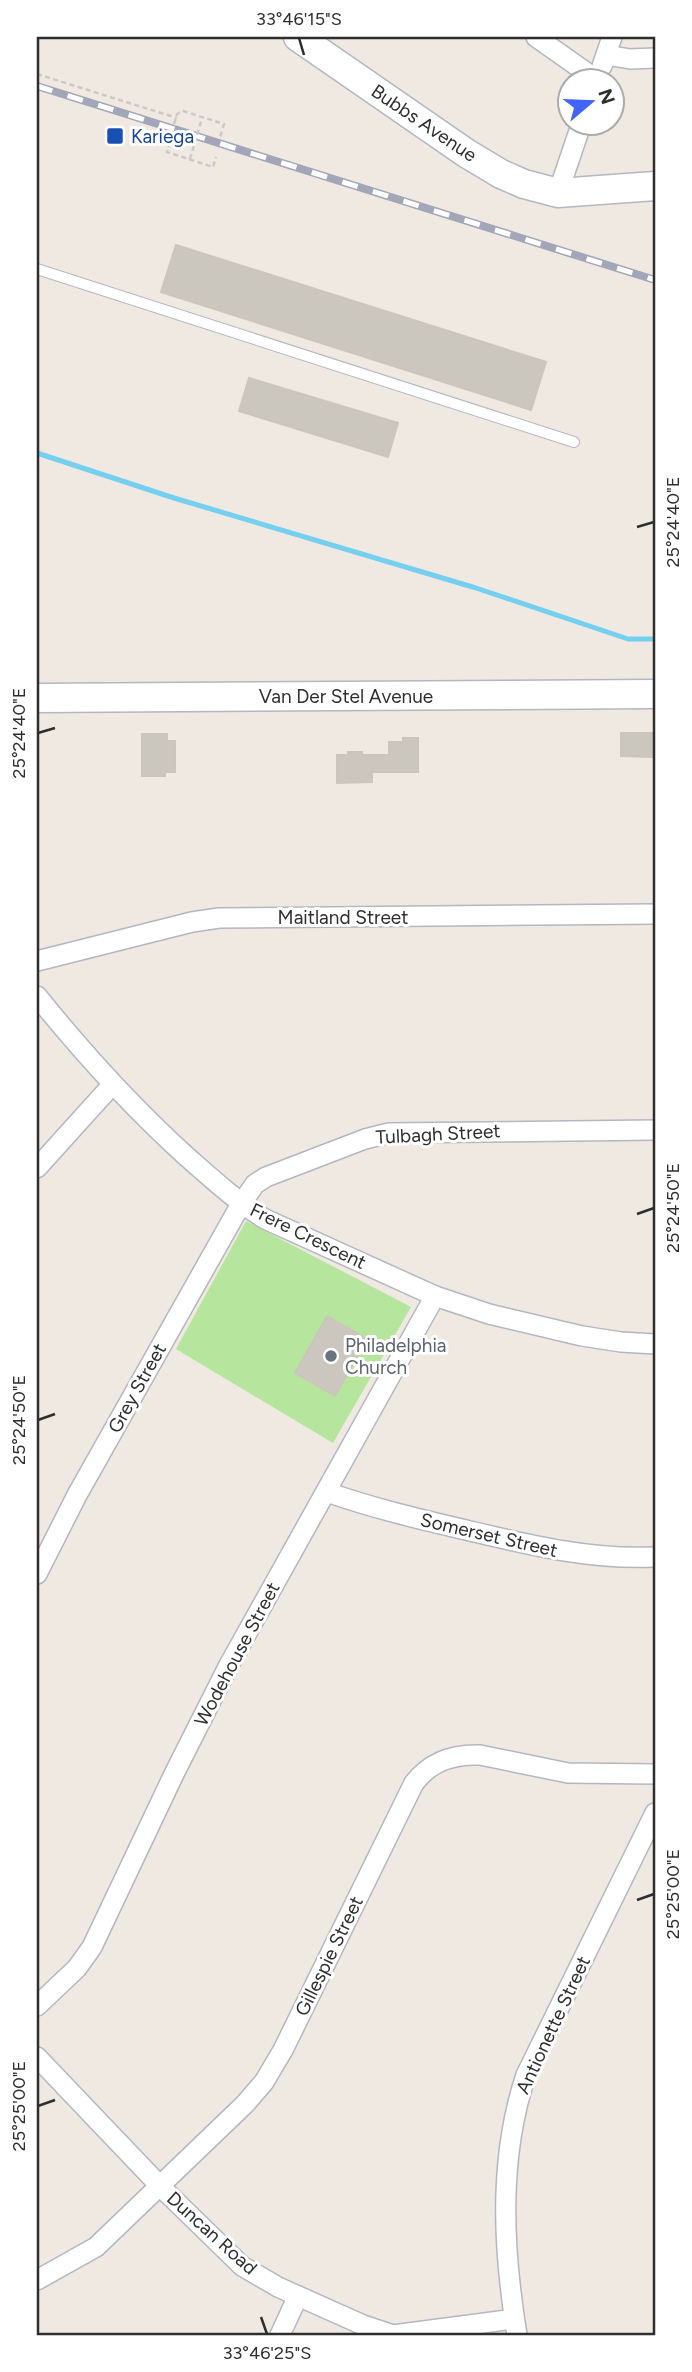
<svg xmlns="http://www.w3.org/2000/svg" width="692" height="2372" font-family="Figtree,sans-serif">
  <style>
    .green { fill: #b6e59e }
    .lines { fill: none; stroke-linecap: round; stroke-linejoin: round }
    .stream { stroke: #75cff0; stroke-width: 5 }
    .building { fill: #cbc7bf; stroke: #cbc5ba; stroke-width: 2 }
    .lane-casing { stroke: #b4b7c1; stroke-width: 12 }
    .street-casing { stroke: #b4b7c1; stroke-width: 22 }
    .secondary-casing { stroke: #b4b7c1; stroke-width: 31 }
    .path { stroke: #c9c9c9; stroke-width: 2.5; stroke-dasharray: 5 3.5; stroke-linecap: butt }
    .lane { stroke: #fff; stroke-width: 10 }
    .street { stroke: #fff; stroke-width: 19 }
    .secondary { stroke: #fff; stroke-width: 28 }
    .rail-casing { stroke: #a3a6b8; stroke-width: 8 }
    .rail { stroke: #fff; stroke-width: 5; stroke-dasharray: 16; stroke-linecap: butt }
    .path-bridge { stroke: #c9c9c9; stroke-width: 2.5; stroke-dasharray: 5 3.5; stroke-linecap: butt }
    .ticks { fill: none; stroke: #2e2e2e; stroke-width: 2.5 }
    .transit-dot { fill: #1a4fb4; stroke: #fff; stroke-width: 2.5 }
    .worship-dot { fill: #6b7280; stroke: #fff; stroke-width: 2.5 }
    .labels { text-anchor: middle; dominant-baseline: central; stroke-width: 6; stroke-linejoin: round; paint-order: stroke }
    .street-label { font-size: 19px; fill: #2e2e2e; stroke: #fff }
    .transit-label { font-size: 19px; fill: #164399; stroke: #fff; text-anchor: start }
    .worship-label { font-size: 19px; fill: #5b616d; stroke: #fff; text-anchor: start }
    .neatline { fill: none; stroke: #2e2e2e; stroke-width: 2.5 }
    .ticks-label { font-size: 18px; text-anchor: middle; fill: #2e2e2e }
  </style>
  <rect width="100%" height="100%" fill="#efe9e1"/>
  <polygon class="green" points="246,1221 411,1307 333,1443 176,1349"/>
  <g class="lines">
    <polyline class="stream" points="37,453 174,498 476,588 628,639 655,639"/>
  </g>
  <g class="building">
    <polygon points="176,245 546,362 531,410 161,292"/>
    <polygon points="249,378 398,423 388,457 239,411"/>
    <polygon points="621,733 654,733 654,757 621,756"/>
    <polygon points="142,734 167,734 167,741 175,741 175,772 165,772 165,776 142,776"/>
    <polygon points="403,738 418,738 418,772 372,772 372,782 337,783 337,755 348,755 348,752 362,752 362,755 389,755 389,742 403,742"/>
    <polygon points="327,1316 367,1339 335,1396 295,1373"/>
  </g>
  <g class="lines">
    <defs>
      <polyline id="lane" points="37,269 574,442"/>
      <g id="street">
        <polyline points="536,37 597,80"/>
        <polyline points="606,55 630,59 655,58"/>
        <polyline points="602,66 612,37"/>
        <polyline points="558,193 582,122"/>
        <polyline points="37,961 192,922 219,918 655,914"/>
        <path d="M37 996C83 1053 131 1106 186 1156 211 1178 236 1201 265 1219L435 1296 489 1314 582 1336 621 1342 655 1344"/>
        <polyline points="37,1168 112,1085"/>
        <path d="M327 1492C372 1508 419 1519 466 1530 529 1545 590 1560 655 1557"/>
        <polyline points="37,1574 77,1495 241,1204 255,1184 266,1177 365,1139 389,1133 655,1130"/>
        <polyline points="37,2006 77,1968 92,1947 174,1774 229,1665 435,1296"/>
        <polyline points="37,2057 161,2187 242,2266 278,2287 363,2325 393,2335 514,2319"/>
        <path d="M37 2280 96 2247 245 2104 264 2082 283 2050 414 1783C431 1761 453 1754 480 1755L568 1773 655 1774"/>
        <polyline points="280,2335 298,2296"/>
        <path d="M517 2335C503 2249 498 2159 526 2075L655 1813"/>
      </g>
      <g id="secondary">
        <polyline points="298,37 466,153 501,174 524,184 558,193 655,186"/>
        <polyline points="37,698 655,694"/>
      </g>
    </defs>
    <use href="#lane" class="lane-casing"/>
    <use href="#street" class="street-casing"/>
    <use href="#secondary" class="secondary-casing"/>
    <g class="path">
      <polyline points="37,74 177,118"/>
      <polyline points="174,124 177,114 183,111 224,124 220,138"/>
      <polyline points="170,142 167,152 213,167 216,157"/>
    </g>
    <use href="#lane" class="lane"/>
    <use href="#street" class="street"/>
    <use href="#secondary" class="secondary"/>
    <defs>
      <polyline id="rail" points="37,86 655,280"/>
    </defs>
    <use href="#rail" class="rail-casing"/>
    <use href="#rail" class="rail"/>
    <polyline class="path-bridge" points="190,159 202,118"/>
  </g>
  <path class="ticks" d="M299 38 304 55M637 527 654 522M38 733 55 728M637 1214 654 1208M38 1420 55 1414M637 1900 654 1894M38 2106 55 2100M261 2317 267 2334"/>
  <rect class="transit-dot" x="106" y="127" width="18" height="18" rx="3.5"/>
  <circle class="worship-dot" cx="331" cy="1356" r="7"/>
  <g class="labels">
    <g class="street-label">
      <text transform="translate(424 123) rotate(34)">Bubbs Avenue</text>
      <text x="346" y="696">Van Der Stel Avenue</text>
      <text x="343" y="917">Maitland Street</text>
      <text transform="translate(438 1134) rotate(-3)">Tulbagh Street</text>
      <text transform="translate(308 1236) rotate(26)">Frere Crescent</text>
      <text transform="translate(137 1388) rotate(-61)">Grey Street</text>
      <text transform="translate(489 1535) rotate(13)">Somerset Street</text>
      <text transform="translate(237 1654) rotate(-62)">Wodehouse Street</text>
      <text transform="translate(329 1956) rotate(-64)">Gillespie Street</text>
      <text transform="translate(553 2025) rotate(-65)">Antionette Street</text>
      <text transform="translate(212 2233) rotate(42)">Duncan Road</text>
    </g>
    <g class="transit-label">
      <text x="131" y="136">Kariega</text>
    </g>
    <g class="worship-label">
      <text x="345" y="1345">Philadelphia<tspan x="345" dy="22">Church</tspan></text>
    </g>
  </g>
  <rect width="692" height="2372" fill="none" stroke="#ffffff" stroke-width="77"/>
  <g transform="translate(591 102) rotate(71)"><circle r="33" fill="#ffffff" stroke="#ababab" stroke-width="2"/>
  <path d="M0-5L12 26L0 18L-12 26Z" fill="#4264fb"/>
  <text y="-10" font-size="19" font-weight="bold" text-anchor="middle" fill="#2e2e2e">N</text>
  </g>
  <rect x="38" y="38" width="616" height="2296" class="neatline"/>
  <g class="ticks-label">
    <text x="299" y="25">33°46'15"S</text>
    <text transform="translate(673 522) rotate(-90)" y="6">25°24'40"E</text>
    <text transform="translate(19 733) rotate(-90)" y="6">25°24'40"E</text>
    <text transform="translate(673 1208) rotate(-90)" y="6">25°24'50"E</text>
    <text transform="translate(19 1420) rotate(-90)" y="6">25°24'50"E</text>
    <text transform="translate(673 1894) rotate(-90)" y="6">25°25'00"E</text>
    <text transform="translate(19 2106) rotate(-90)" y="6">25°25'00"E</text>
    <text x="267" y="2359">33°46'25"S</text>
  </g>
</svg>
